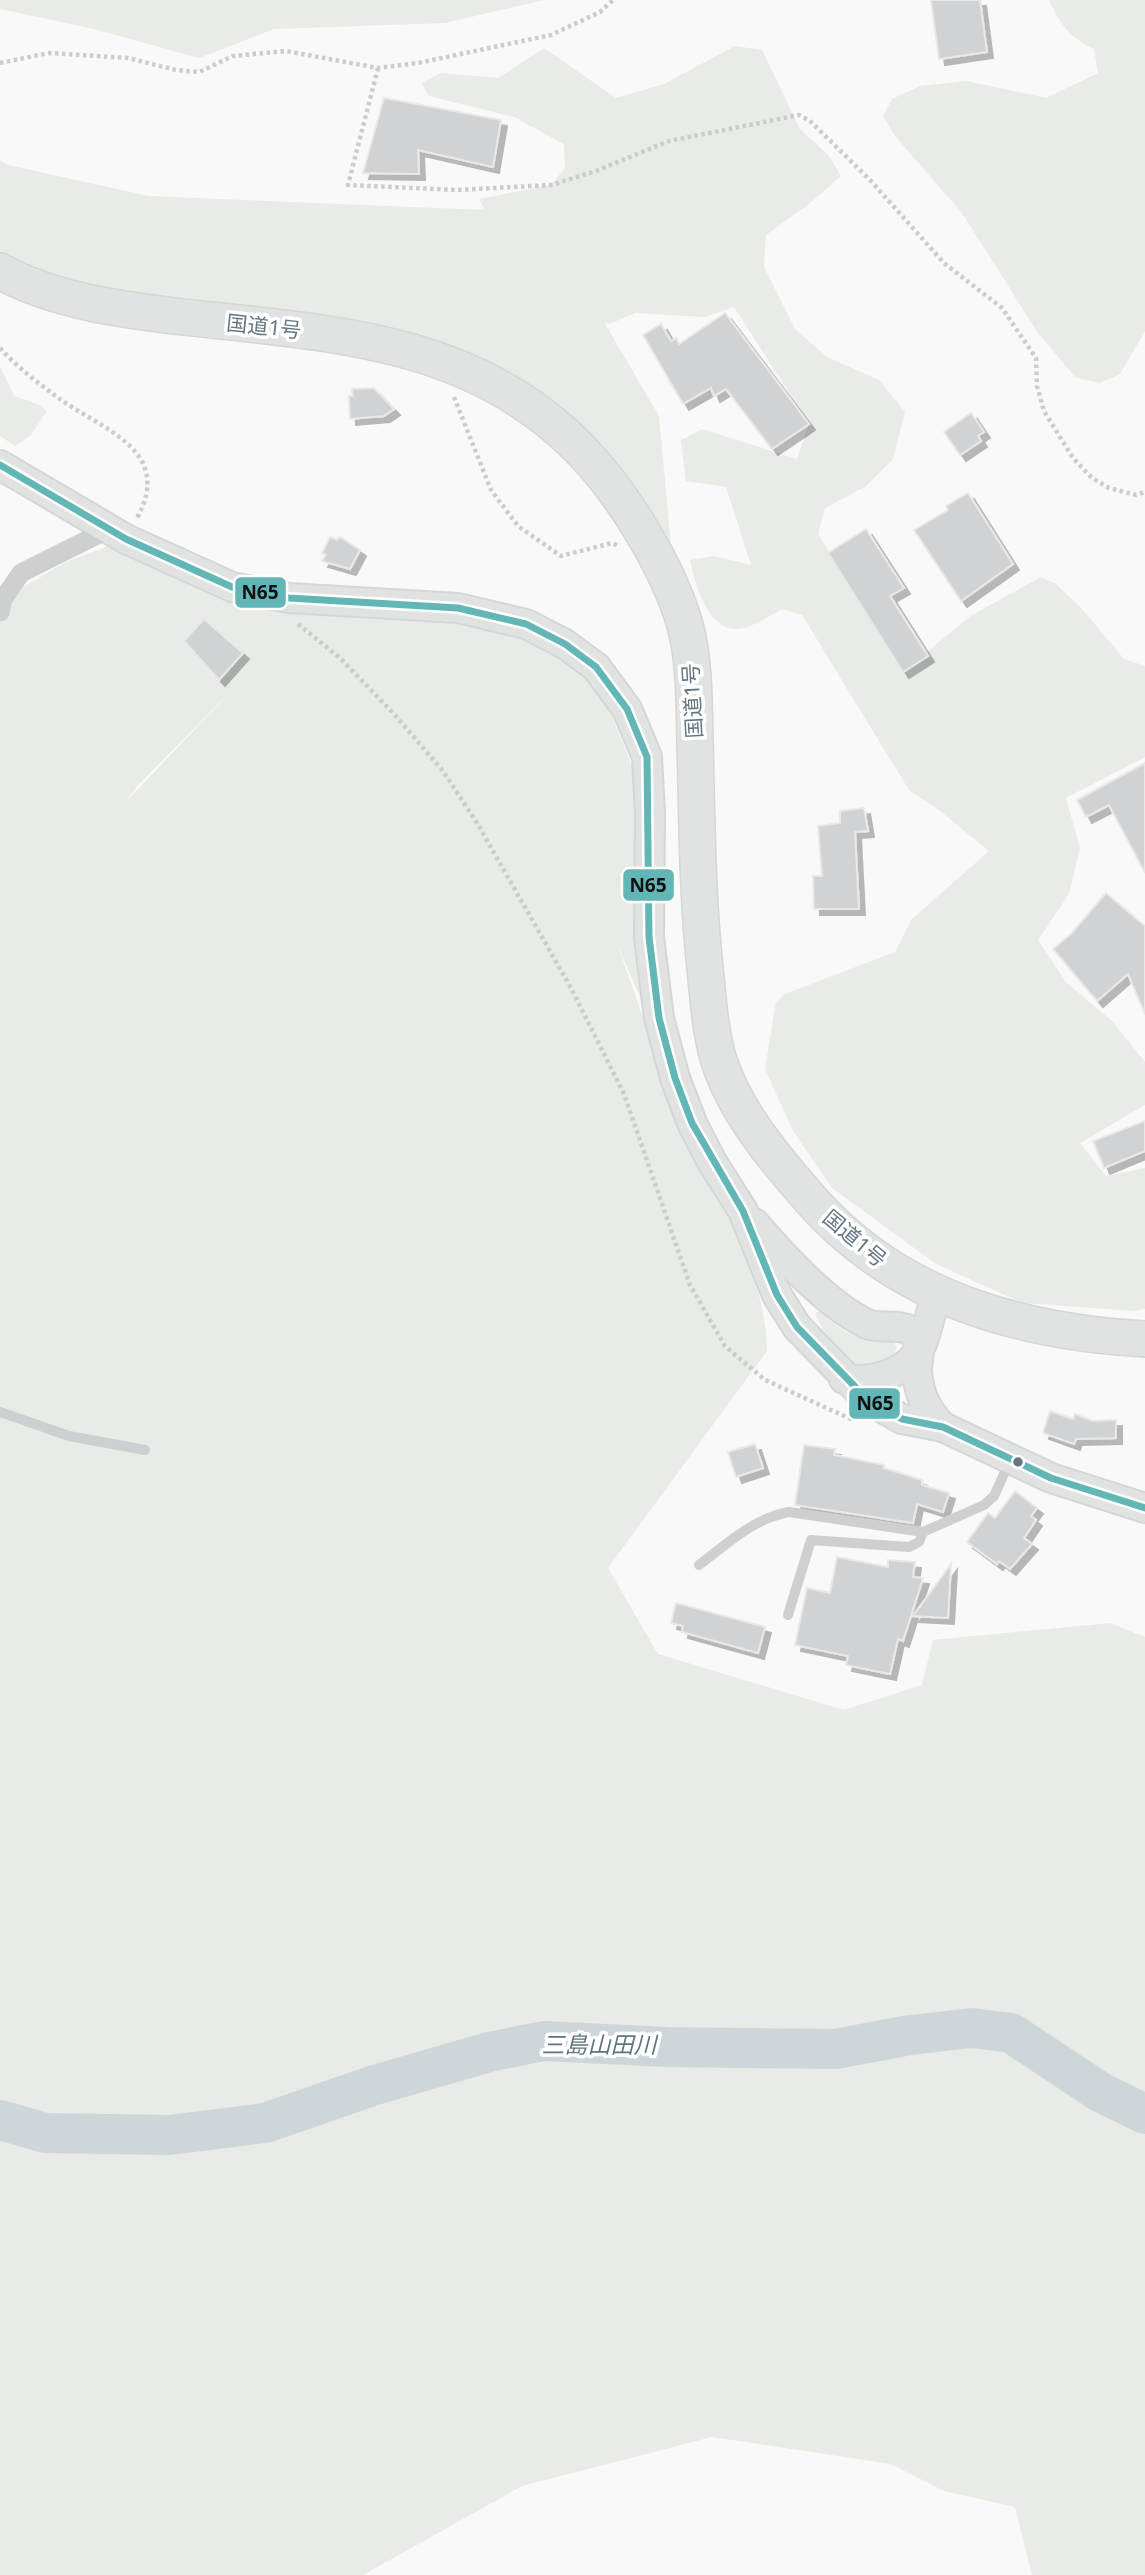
<svg xmlns="http://www.w3.org/2000/svg" width="1145" height="2575" font-family="'Noto Sans','Noto Sans JP',sans-serif">
  <style>
    .green { fill: #e8ebe6; fill-rule: evenodd }
    .lines { fill: none; stroke-linecap: round; stroke-linejoin: round }
    .river { stroke: #ced6d9; stroke-width: 40 }
    .building { fill: #d0d2d3; stroke: #e8e8e8; stroke-width: 2; filter: url(#shadow) }
    .secondary-casing { stroke: #d5d6d7; stroke-width: 32 }
    .highway-casing { stroke: #d5d6d6; stroke-width: 38 }
    .path { stroke: #cbcccd; stroke-width: 4.5; stroke-dasharray: 3.5 3.5; stroke-linecap: butt }
    .lane { stroke: #cecfd0; stroke-width: 10 }
    .street { stroke: #cecfd0; stroke-width: 19 }
    .secondary { stroke: #e1e2e2; stroke-width: 28 }
    .highway { stroke: #e1e2e2; stroke-width: 35 }
    .bus-1-casing { stroke: #fff; stroke-width: 12 }
    .bus-1 { stroke: #62b6b5; stroke-width: 7 }
    .bus-dot { fill: #657683; stroke: #fff; stroke-width: 2.5 }
    .labels { text-anchor: middle; dominant-baseline: central; stroke-width: 7; stroke-linejoin: round; paint-order: stroke }
    .street-label { font-size: 21px; fill: #657683; stroke: #fff }
    .water-label { font-size: 23px; font-style: italic; fill: #60757c; stroke: #fff }
    .line-badge { stroke: #fff; stroke-width: 2.5 }
    .pale-badge-label { font-size: 19px; text-anchor: middle; font-weight: bold; fill: #111 }
  </style>
  <defs>
    <filter id="shadow"><feDropShadow dx="6" dy="6" stdDeviation="0" flood-color="#0004"/></filter>
  </defs>
  <rect width="100%" height="100%" fill="#f9f9f9"/>
  <g class="green">
    <polygon points="0,0 544,0 445,23 274,29 199,58 94,29 0,9"/>
    <path d="M1049 0H1145V331L1120 374 1100 383 1076 378 1038 333 962 213 895 136 883 116 892 99 920 86 967 81 1046 98 1098 73 1094 49C1070 38 1060 24 1049 0Z"/>
    <path d="M735 46 762 50 800 129 829 156 841 176 810 203 766 235 764 267 795 329 827 357 879 380 905 412 893 459 865 487 825 508 818 534 903 671 972 615 1041 577 1056 584 1083 610 1124 659 1145 666V757L1066 798 1080 848 1069 894 1038 940 1066 982 1112 1021 1145 1062V1105L1080 1143 1106 1176 1145 1168V1309L1135 1311 1023 1303 936 1264 832 1188 793 1131 765 1069 776 1002 785 994 895 952 911 920 989 851 940 811 909 790 802 615 782 609C769 616 751 629 736 629 707 629 694 582 690 560L714 556 751 565 726 487 686 481 681 440 702 429 797 459 809 424 734 307 705 317 636 313 609 324 604 322 659 416 671 546 485 369 63 295 0 259V160L8 165 149 196 485 210 479 199 551 185 565 168 564 144 514 117 429 96 421 83 441 73 498 78 544 48 616 98 664 84Z"/>
    <polygon points="0,366 14,396 40,405 47,411 30,436 15,446 0,436"/>
    <path d="M126 539 264 593 383 604 542 642 603 693 644 797 657 1037 616 941C636 996 654 1053 677 1107 711 1185 765 1264 767 1351L608 1568 658 1654 844 1710 922 1685 933 1640 1110 1623 1145 1637V2575H1032L1015 2507 944 2491 891 2464 712 2437 522 2486 363 2575H0V621L3 599 64 563ZM240 682 124 804 137 786Z"/>
    <path d="M820 1311C832 1324 855 1341 875 1340 881 1340 885 1338 892 1339L897 1348C888 1366 876 1365 858 1366 839 1353 823 1334 815 1313Z"/>
  </g>
  <g class="lines">
    <polyline class="river" points="0,2120 45,2133 170,2135 265,2123 375,2085 489,2052 544,2041 667,2047 835,2049 910,2035 972,2028 1011,2033 1100,2092 1145,2114"/>
  </g>
  <g class="building">
    <polygon points="931,0 980,0 987,52 939,59"/>
    <polygon points="384,98 501,120 493,167 418,150 419,174 363,173"/>
    <polygon points="725,313 809,424 772,449 726,389 714,396 711,388 683,404 643,335 661,324 671,341 676,338 679,344"/>
    <polygon points="374,388 394,409 384,416 350,419 349,396 353,396 352,389"/>
    <polygon points="971,413 984,432 978,436 981,441 960,455 944,432"/>
    <polygon points="968,493 1013,564 961,601 914,530 948,510 946,506"/>
    <polygon points="866,529 904,588 890,596 928,656 903,672 828,553"/>
    <polygon points="330,537 337,540 340,537 360,550 350,569 322,561 326,555 322,553"/>
    <polygon points="204,619 243,653 219,680 184,641"/>
    <polygon points="1145,763 1145,873 1109,805 1086,817 1077,800"/>
    <polygon points="864,808 868,831 855,832 859,909 814,909 813,876 822,876 818,826 840,823 840,811"/>
    <polygon points="1106,893 1145,926 1145,1014 1128,974 1097,1001 1053,949 1071,934"/>
    <polygon points="1145,1121 1145,1151 1104,1168 1093,1141"/>
    <polygon points="1050,1411 1073,1419 1075,1414 1093,1421 1116,1420 1116,1438 1076,1439 1074,1444 1043,1433"/>
    <polygon points="755,1444 763,1468 736,1477 728,1452"/>
    <polygon points="804,1445 835,1449 834,1455 884,1465 884,1468 922,1480 922,1485 949,1493 943,1512 917,1504 913,1523 795,1505"/>
    <polygon points="1015,1491 1037,1508 1031,1516 1036,1520 1024,1538 1032,1544 1010,1569 999,1561 997,1564 967,1542 988,1513 995,1518"/>
    <polygon points="837,1557 888,1567 888,1560 915,1562 913,1577 923,1578 903,1641 898,1639 890,1674 846,1665 848,1656 795,1645 807,1588 830,1593"/>
    <polygon points="951,1564 948,1618 913,1616"/>
    <polygon points="676,1603 765,1627 758,1653 682,1632 683,1626 671,1623"/>
  </g>
  <g class="lines">
    <defs>
      <g id="secondary">
        <polyline points="0,465 126,539 232,587 289,598 458,608 526,624 565,644 596,667 627,709 647,757 650,813 649,937 659,1018 675,1078 692,1123 712,1162 743,1211 777,1295 797,1327 867,1399 902,1419 943,1427 1051,1478 1145,1508"/>
        <path d="M754 1223C783 1256 827 1305 867 1324 880 1330 902 1322 913 1333 924 1344 917 1357 917 1370 918 1392 927 1412 943 1427"/>
        <path d="M844 1379C871 1383 909 1374 921 1346 928 1329 931 1310 937 1293"/>
      </g>
      <path id="highway" d="M0 271C54 301 123 310 183 317 327 333 470 338 578 447 621 490 668 566 685 625 695 662 694 704 695 742 697 817 697 893 705 968 708 998 710 1029 718 1058 735 1112 775 1159 812 1201 898 1298 1019 1332 1145 1339"/>
    </defs>
    <use href="#secondary" class="secondary-casing"/>
    <use href="#highway" class="highway-casing"/>
    <g class="path">
      <polyline points="0,63 49,53 128,58 176,70 199,72 233,56 286,51 378,68 418,63 551,35 600,12 613,0"/>
      <polyline points="378,68 348,185 457,190 551,185 596,171 669,141 799,115 809,120 870,180 944,263 1002,308 1036,358 1037,386 1044,411 1073,458 1092,478 1109,488 1136,495 1145,492"/>
      <path d="M0 348C16 366 38 383 57 397 100 429 175 449 137 518"/>
      <polyline points="454,397 491,490 518,526 561,556 612,543 618,546"/>
      <polyline points="298,624 340,658 395,715 443,771 477,823 571,988 624,1094 690,1285 725,1346 765,1380 853,1420"/>
    </g>
    <g class="lane">
      <polyline points="0,1412 69,1436 145,1450"/>
      <path d="M699 1565C727 1544 754 1518 789 1512L923 1532 984 1505 994 1496 1009 1463"/>
      <polyline points="788,1615 811,1540 909,1547 919,1542 923,1532"/>
    </g>
    <polyline class="street" points="0,612 3,599 21,573 109,529"/>
    <use href="#secondary" class="secondary"/>
    <use href="#highway" class="highway"/>
    <defs>
      <polyline id="bus-1" points="0,465 126,539 232,587 289,598 458,608 526,624 565,644 596,667 627,709 647,757 649,937 659,1018 675,1078 692,1123 743,1211 777,1295 797,1327 867,1399 902,1419 943,1427 1051,1478 1145,1508"/>
    </defs>
    <use href="#bus-1" class="bus-1-casing"/>
    <use href="#bus-1" class="bus-1"/>
  </g>
  <circle class="bus-dot" cx="1018" cy="1462" r="6"/>
  <g class="labels">
    <g class="street-label">
      <text transform="translate(264 326) rotate(6)">国道1号</text>
      <text transform="translate(692 701) rotate(-93)">国道1号</text>
      <text transform="translate(855 1238) rotate(40)">国道1号</text>
    </g>
    <g class="water-label">
      <text x="599" y="2044">三島山田川</text>
    </g>
  </g>
  <g class="line-badge">
    <rect x="234" y="576" width="53" height="33" rx="7" fill="#62b6b5"/>
    <rect x="622" y="868" width="53" height="34" rx="7" fill="#62b6b5"/>
    <rect x="848" y="1387" width="53" height="33" rx="7" fill="#62b6b5"/>
  </g>
  <g class="pale-badge-label">
    <text x="260" y="599">N65</text>
    <text x="648" y="892">N65</text>
    <text x="875" y="1410">N65</text>
  </g>
</svg>
